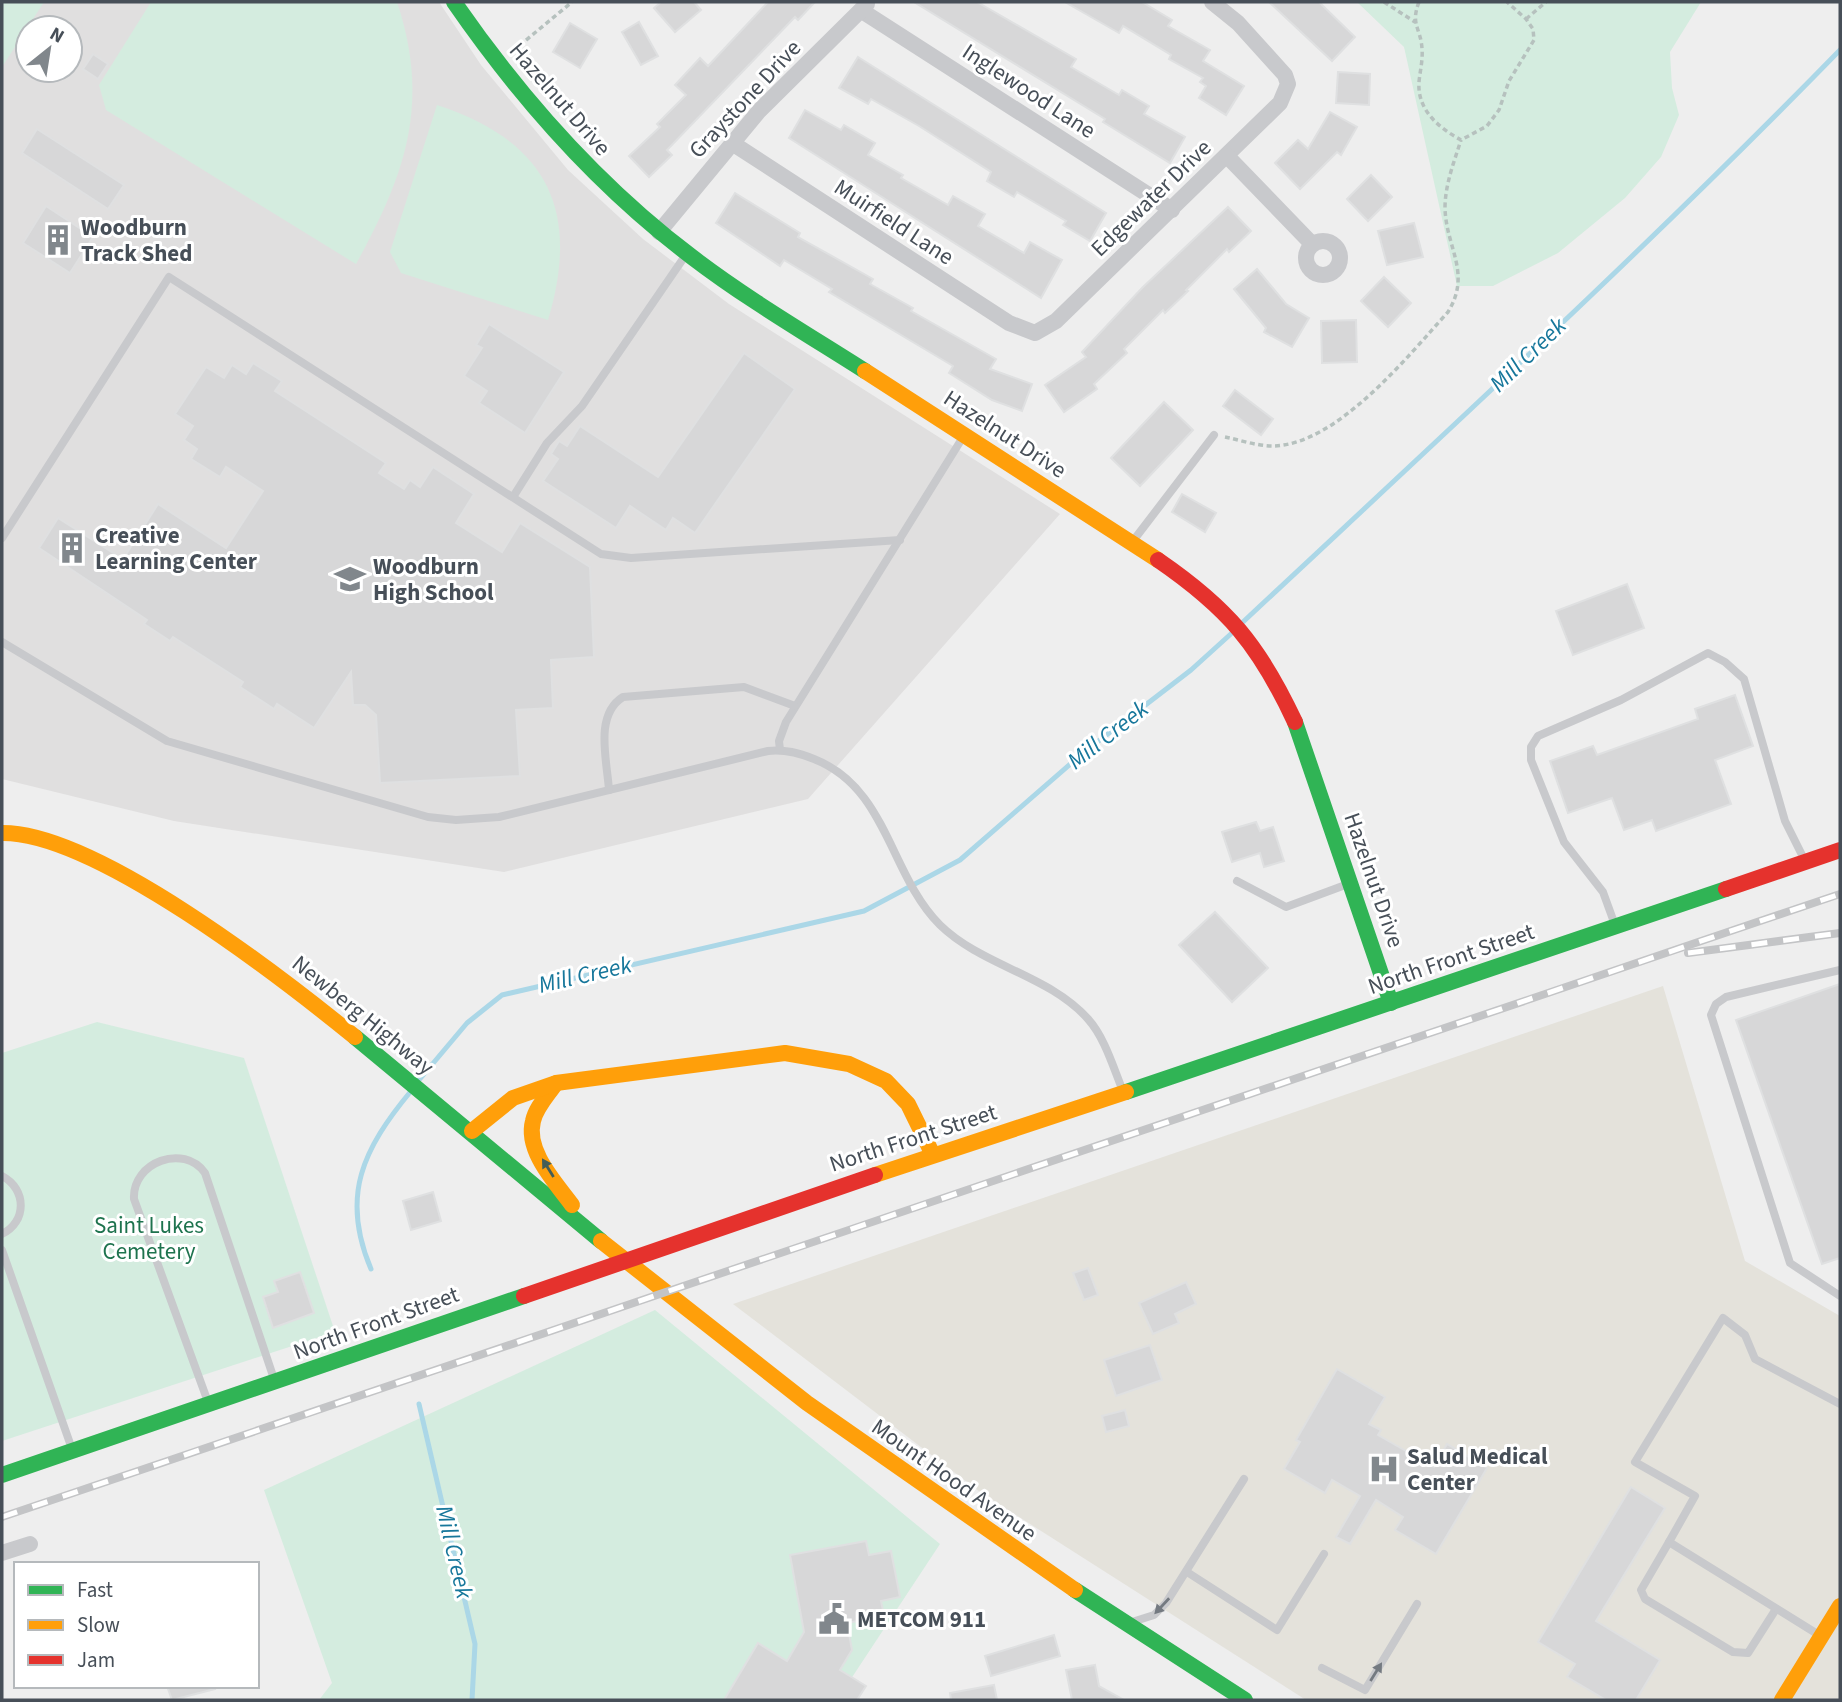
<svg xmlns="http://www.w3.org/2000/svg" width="1842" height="1702" font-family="'Source Sans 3',sans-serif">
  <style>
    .commercial { fill: #e4e2db }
    .education { fill: #e0dfdf; fill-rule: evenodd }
    .green { fill: #d4ecdf }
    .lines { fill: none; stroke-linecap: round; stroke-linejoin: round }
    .stream { stroke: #abd7e7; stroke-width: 5 }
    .building { fill: #d7d7d8; stroke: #dfe0e1; stroke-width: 2 }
    .path { stroke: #b6c1be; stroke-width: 3.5; stroke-dasharray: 5 3.5; stroke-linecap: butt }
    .lane { stroke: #c8c9cc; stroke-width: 8 }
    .street { stroke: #c8c9cc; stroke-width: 16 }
    .fast { stroke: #30b455; stroke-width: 16 }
    .slow { stroke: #ff9f0a; stroke-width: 16 }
    .jam { stroke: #e5322d; stroke-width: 16 }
    .rail-casing { stroke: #c3c4c6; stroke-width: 8 }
    .rail { stroke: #fff; stroke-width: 5; stroke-dasharray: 16; stroke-linecap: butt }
    .oneway { fill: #445e58 }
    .oneway2 { fill: #747a81 }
    .labels { text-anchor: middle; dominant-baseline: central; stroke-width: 6; stroke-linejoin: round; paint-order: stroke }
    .street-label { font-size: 23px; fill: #474f58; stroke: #fff }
    .poi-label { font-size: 23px; font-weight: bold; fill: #474f58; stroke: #fff; text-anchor: start }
    .park-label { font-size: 23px; fill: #1e734e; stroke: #fff }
    .water-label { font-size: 24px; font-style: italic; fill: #17779b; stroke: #fff }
  </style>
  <rect width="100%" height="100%" fill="#eee"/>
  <polygon class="commercial" points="1663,986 1745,1261 1840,1316 1840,1700 1306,1700 980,1492 733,1304"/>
  <path class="education" d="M2 2H439L481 65 568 170 643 239 729 304 1060 514 808 799 504 872 174 821 2 779ZM28 28H70V70H28Z"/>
  <g class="green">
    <polygon points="2,2 44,2 2,67"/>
    <path d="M151 2H397C431 104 405 175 356 264L106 110 99 85Z"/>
    <polygon points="1357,2 1701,2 1670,52 1672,88 1679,115 1661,157 1625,198 1558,253 1493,286 1457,286 1404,47"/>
    <path d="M437 105C547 141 581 210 548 320L401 273 390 252Z"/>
    <polygon points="97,1022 244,1058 335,1332 2,1441 2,1053"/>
    <polygon points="655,1310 940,1544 837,1700 319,1700 332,1683 264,1490"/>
  </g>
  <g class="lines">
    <g class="stream">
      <path d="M1243 622C1444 434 1647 248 1840 50"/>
      <polyline points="419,1080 467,1023 502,995 864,911 960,860 1083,753 1191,670 1233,632"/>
      <path d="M371 1269C340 1196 363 1149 411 1091"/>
      <polyline points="419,1404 475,1644 472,1700"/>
    </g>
  </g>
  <g class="building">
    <polygon points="661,2 694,2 701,10 675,32 654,8"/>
    <polygon points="768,2 815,2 798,20 795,17 667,150 672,155 649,177 629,156 660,127 657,124 686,95 675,85 700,58 708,66"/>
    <polygon points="914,2 977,2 1076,59 1071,67 1119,95 1122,90 1149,106 1144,114 1185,137 1170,163 1103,122 1105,119"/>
    <polygon points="1065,2 1142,2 1172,20 1168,26 1210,50 1203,61 1244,86 1226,115 1199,98 1206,86 1200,82 1203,78 1169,59 1171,55 1123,26 1119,33"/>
    <polygon points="1269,2 1319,2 1355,37 1332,61"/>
    <polygon points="639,22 658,56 641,65 622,32"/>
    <polygon points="570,23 597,39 580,68 553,52"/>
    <polygon points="93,54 108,64 98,79 83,69"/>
    <polygon points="858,57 1106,213 1090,241 1063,225 1066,221 1017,192 1014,197 987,181 991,172 919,126 871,99 868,104 839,88"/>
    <polygon points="1338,72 1370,74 1369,105 1336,103"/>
    <polygon points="805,110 841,130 844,125 875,143 868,155 903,175 901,178 948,205 953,196 985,214 978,226 1024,253 1030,242 1062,260 1041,298 789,138"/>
    <polygon points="1330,112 1357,127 1341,155 1337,152 1300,189 1275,163 1298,140 1308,149"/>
    <polygon points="37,129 124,185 108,209 22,153"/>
    <polygon points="1371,175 1392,197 1368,221 1347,199"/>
    <polygon points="735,193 800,233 798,237 873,279 870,284 913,308 911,311 996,359 990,369 1032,384 1022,411 992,400 949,373 953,366 829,292 832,289 784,260 780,266 716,223"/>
    <polygon points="46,206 93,237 70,273 23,243"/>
    <polygon points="1228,207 1251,231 1229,252 1227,249 1186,290 1188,291 1165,313 1163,310 1124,349 1127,353 1094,384 1097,389 1064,412 1045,385 1086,357 1082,352 1142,288"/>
    <polygon points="1414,223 1423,257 1387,265 1378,231"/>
    <polygon points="1257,269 1286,304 1309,318 1292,347 1264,332 1266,328 1234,289"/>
    <polygon points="1384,277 1411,303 1388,327 1361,301"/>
    <polygon points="1356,320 1357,362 1322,363 1321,321"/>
    <polygon points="489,324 564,372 525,433 479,403 487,391 464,376 482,348 476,345"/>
    <polygon points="744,353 795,389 695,533 673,518 666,530 630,506 616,528 543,481 558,459 551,454 559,441 567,446 580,426 658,477"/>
    <polygon points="253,363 282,381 275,391 386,463 379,473 404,489 410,480 420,487 433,467 474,494 456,523 502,552 520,523 590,567 594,657 551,660 553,708 516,710 520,776 380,783 376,715 365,705 353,705 351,672 314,728 277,704 274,709 240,687 243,682 173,637 170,641 144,624 147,620 39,548 58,518 123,559 158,504 226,548 263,491 226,467 220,477 191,459 197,449 184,440 193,426 175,414 206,367 224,378 232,365 246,374"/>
    <polygon points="1235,390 1273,419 1261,435 1223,406"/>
    <polygon points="1164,402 1193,430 1140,486 1111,458"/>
    <polygon points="1182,494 1216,513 1205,532 1172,512"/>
    <polygon points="1627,584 1644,628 1573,655 1556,611"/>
    <polygon points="1735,695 1753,746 1715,760 1731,804 1656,831 1652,820 1624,830 1612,798 1568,813 1550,761 1593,746 1597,755 1698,719 1695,709"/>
    <polygon points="1256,822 1260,831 1273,827 1284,861 1264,867 1260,853 1232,862 1222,832"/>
    <polygon points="1215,912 1268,968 1232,1002 1179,945"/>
    <polygon points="1840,984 1840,1258 1822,1264 1736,1020"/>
    <polygon points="433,1192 441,1221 411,1230 403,1201"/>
    <polygon points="1088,1268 1098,1295 1084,1300 1073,1273"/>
    <polygon points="300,1272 314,1313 273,1328 263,1297 278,1292 274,1281"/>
    <polygon points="1186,1282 1196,1304 1175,1314 1179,1323 1153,1334 1139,1303"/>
    <polygon points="1150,1345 1162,1380 1116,1396 1104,1360"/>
    <polygon points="1337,1369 1385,1397 1369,1424 1381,1430 1378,1435 1434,1467 1447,1444 1487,1468 1436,1554 1395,1530 1403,1517 1376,1500 1350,1544 1336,1537 1360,1496 1332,1480 1325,1493 1284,1469 1300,1442 1296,1440"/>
    <polygon points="1125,1410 1129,1426 1106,1432 1102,1416"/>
    <polygon points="1631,1487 1665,1508 1596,1621 1660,1660 1636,1700 1606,1700 1567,1677 1575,1664 1538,1642"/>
    <polygon points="866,1541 869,1555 891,1551 900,1597 881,1601 884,1616 847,1623 852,1650 840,1670 866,1686 857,1700 724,1700 758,1643 787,1661 804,1632 790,1555"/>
    <polygon points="1054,1635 1060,1656 991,1676 985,1656"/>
    <polygon points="1095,1665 1099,1686 1124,1700 1072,1700 1066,1670"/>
    <polygon points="994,1685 997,1700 951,1700 950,1693"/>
    <polygon points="167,1686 214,1686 215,1689 172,1700"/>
  </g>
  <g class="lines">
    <g class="path">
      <polyline points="1384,2 1415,22"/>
      <path d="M1419 2C1410 25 1421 28 1422 49 1423 60 1420 71 1419 82 1417 110 1439 128 1461 140L1487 126 1499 110 1509 81 1534 40 1533 29 1526 19 1507 2"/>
      <polyline points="1526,19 1546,2"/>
      <polyline points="513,51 572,2"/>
      <path d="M1225 437C1240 440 1257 446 1273 446 1337 445 1408 356 1448 312 1472 273 1446 248 1445 208 1445 185 1454 162 1461 140"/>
    </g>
    <g class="lane">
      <polyline points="513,497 547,443 582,406 685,256"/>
      <polyline points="2,538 169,277 601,554 631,558 900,540"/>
      <polyline points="1133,541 1214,435"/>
      <path d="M2 642 167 741 428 817 456 820 499 817 768 751C785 749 799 753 814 759 888 788 889 874 940 925 982 966 1049 975 1088 1019 1105 1038 1113 1067 1123 1091"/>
      <polyline points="780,750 779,741 786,722 963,437"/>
      <path d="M609 790C607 760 594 715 623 697L744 687 795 706"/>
      <polyline points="1237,881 1286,907 1348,884"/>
      <polyline points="1615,925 1603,892 1564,842 1531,760 1531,747 1538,736 1621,700 1708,653 1725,662 1744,679 1785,821 1804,859"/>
      <polyline points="1840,970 1726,997 1716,1004 1711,1015 1790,1263 1840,1296"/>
      <path d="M2 1176C27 1189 27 1222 2 1234"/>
      <polyline points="2,1250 72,1449"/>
      <path d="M208 1402 134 1199C132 1162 184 1143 205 1173L274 1379"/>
      <polyline points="1669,1542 1641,1590 1645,1599 1733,1652 1748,1653 1776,1609"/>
      <polyline points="1187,1572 1277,1630 1324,1554"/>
      <polyline points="1132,1622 1154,1615 1166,1603 1244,1479"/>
      <polyline points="1819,1635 1669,1542 1695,1496 1635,1462 1723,1318 1745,1335 1755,1359 1840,1404"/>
      <polyline points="1322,1668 1365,1690 1417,1604"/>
    </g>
    <g class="street">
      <polyline points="862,11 1172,210"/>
      <polyline points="732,143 1009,323 1035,333 1056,321 1280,103 1288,84 1285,75 1238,23 1212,2"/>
      <polyline points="1227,156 1312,244"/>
      <polyline points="659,232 759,111 867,4"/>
      <circle cx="1323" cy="258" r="17"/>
      <polyline points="2,1553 30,1544"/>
    </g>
    <g class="fast">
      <path d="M454 2C521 99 598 186 692 257 747 299 807 334 865 371"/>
      <polyline points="1295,722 1391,1003"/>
      <polyline points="355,1037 601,1241"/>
      <polyline points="1126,1092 1726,889"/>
      <polyline points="2,1475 524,1296"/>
      <polyline points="1075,1590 1245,1700"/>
    </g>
    <g class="slow">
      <polyline points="865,371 1158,560"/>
      <path d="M2 833C95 832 281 977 355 1037"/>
      <path d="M556 1083C548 1095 536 1107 533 1121 525 1151 556 1183 572 1205"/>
      <polyline points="472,1131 513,1098 556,1083 785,1053 849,1064 886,1081 908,1104 933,1155"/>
      <polyline points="875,1175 1126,1092"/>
      <polyline points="601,1241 807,1403 1075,1590"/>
      <polyline points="1782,1700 1840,1606"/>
    </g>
    <g class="jam">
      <path d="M1158 560C1228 608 1259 645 1295 722"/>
      <polyline points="1726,889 1840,850"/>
      <polyline points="524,1296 875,1175"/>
    </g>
    <defs>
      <g id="rail">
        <polyline points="1688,953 1840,933"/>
        <polyline points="2,1517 1840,894"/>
      </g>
    </defs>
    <use href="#rail" class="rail-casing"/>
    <use href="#rail" class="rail"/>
  </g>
  <defs><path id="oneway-solid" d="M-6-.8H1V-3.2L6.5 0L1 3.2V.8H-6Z" transform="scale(1.75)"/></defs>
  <use class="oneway" href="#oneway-solid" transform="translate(548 1168) rotate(-122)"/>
  <g class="oneway2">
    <use href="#oneway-solid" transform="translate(1162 1606) rotate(133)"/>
    <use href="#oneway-solid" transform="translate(1376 1672) rotate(-58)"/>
  </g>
  <defs>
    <symbol id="building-bare" viewBox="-9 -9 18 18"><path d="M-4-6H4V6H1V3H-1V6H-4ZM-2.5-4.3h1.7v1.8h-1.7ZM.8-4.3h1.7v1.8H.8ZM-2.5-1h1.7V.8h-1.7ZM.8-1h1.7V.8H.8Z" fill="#81878c" stroke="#fff" stroke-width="2.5" paint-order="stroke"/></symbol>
    <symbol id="school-bare" viewBox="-9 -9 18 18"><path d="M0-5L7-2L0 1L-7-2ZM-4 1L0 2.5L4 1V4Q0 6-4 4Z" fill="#81878c" stroke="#fff" stroke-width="2.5" paint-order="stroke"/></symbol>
    <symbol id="hospital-bare" viewBox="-9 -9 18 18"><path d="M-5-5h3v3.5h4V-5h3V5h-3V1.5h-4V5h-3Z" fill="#81878c" stroke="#fff" stroke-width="2.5" paint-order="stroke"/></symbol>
    <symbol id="civic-bare" viewBox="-9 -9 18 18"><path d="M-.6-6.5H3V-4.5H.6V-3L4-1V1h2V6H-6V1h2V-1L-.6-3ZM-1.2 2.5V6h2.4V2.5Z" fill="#81878c" stroke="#fff" stroke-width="2.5" paint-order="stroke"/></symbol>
  </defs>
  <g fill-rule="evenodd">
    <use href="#building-bare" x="36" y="218" width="44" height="44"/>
    <use href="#building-bare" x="50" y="526" width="44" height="44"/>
    <use href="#school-bare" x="328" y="557" width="44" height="44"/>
    <use href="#hospital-bare" x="1362" y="1447" width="44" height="44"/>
    <use href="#civic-bare" x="812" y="1597" width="44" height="44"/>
  </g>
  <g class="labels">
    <g class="street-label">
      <text transform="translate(1029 91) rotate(33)">Inglewood Lane</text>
      <text transform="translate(560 99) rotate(49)">Hazelnut Drive</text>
      <text transform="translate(745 99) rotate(-47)">Graystone Drive</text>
      <text transform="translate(1151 198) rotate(-44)">Edgewater Drive</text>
      <text transform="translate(894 222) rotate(33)">Muirfield Lane</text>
      <text transform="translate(1005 434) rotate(33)">Hazelnut Drive</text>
      <text transform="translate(1374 880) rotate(71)">Hazelnut Drive</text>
      <text transform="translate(1451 959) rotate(-19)">North Front Street</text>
      <text transform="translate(363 1015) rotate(39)">Newberg Highway</text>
      <text transform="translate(913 1138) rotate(-18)">North Front Street</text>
      <text transform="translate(376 1323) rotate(-20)">North Front Street</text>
      <text transform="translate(954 1480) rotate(35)">Mount Hood Avenue</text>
    </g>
    <g class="poi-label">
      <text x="81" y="227">Woodburn<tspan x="81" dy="26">Track Shed</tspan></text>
      <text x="95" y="535">Creative<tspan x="95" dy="26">Learning Center</tspan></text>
      <text x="373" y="566">Woodburn<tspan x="373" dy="26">High School</tspan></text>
      <text x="1407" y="1456">Salud Medical<tspan x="1407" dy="26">Center</tspan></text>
      <text x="857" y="1619">METCOM 911</text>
    </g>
    <g class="park-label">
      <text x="149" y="1225">Saint Lukes<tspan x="149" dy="26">Cemetery</tspan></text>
    </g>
    <g class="water-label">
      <text transform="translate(1528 355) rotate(-44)">Mill Creek</text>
      <text transform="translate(1108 735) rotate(-38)">Mill Creek</text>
      <text transform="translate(585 975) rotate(-13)">Mill Creek</text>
      <text transform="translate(454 1552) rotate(77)">Mill Creek</text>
    </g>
  </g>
  <rect width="1842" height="1702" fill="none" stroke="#474f58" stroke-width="7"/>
  <rect x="14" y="1562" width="245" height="126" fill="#ffffff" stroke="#b5b9bc" stroke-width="2"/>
  <rect x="28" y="1585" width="35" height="10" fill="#30b455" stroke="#b5b9bc" stroke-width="2"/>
  <text x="77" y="1597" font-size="21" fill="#474f58">Fast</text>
  <rect x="28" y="1620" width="35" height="10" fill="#ff9f0a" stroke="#b5b9bc" stroke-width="2"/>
  <text x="77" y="1632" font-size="21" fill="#474f58">Slow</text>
  <rect x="28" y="1655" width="35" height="10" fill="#e5322d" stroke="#b5b9bc" stroke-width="2"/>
  <text x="77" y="1667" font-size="21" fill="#474f58">Jam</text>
  <g transform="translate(49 49) rotate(30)"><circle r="33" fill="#ffffff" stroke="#b5b9bc" stroke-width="2"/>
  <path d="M0-5L12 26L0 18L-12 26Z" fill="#81878c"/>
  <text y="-10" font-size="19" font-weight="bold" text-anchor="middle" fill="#474f58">N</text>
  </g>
</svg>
